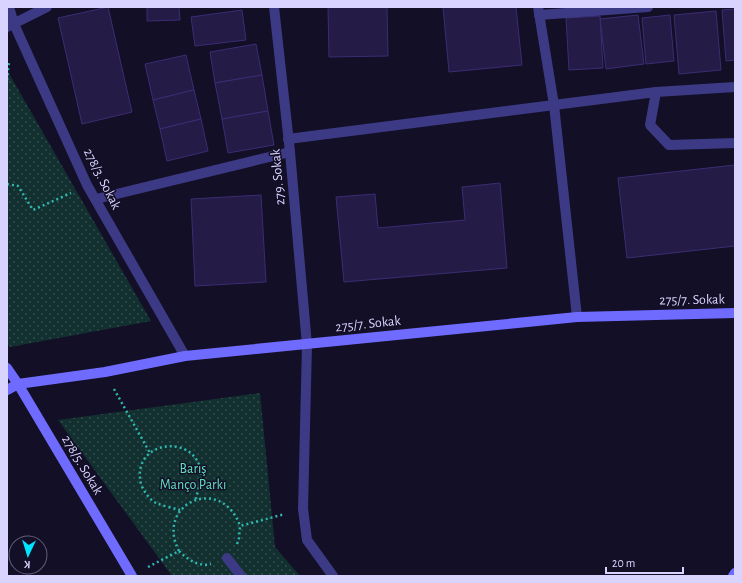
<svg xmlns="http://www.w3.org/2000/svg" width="742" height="583" font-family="'Alegreya Sans',sans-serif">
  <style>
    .grass { fill: url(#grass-dots) }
    .building { fill: #241b47; stroke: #3b2d73 }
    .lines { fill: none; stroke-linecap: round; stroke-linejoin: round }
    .path { stroke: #2fb8b0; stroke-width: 2.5; stroke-dasharray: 2 3; stroke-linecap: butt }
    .street { stroke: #3d3a85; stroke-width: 10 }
    .secondary { stroke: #6f6bff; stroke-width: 10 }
    .labels { text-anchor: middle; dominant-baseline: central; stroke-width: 3; stroke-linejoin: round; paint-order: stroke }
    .street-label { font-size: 14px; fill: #d9d4ff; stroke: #130f26 }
    .park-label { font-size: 14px; fill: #5fe0c0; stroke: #130f26 }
  </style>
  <defs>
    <pattern id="grass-dots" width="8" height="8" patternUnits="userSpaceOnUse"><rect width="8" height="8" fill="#12302f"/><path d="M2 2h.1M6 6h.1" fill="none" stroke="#344d4e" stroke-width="1.8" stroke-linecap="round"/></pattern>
  </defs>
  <rect width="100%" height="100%" fill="#130f26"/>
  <g class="grass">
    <polygon points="7,70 151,321 10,347 7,343"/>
    <polygon points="260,393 275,547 300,576 172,576 58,420"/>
  </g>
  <g class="building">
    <polygon points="108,7 132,112 82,124 58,18"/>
    <polygon points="147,7 179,7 180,20 147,21"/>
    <polygon points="328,7 387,7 388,56 329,57"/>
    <polygon points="443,7 516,7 522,65 449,72"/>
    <polygon points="735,9 735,60 726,61 722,10"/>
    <polygon points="242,10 246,40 195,46 191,17"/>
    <polygon points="716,11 721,70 679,74 674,15"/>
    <polygon points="638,15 644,64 606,69 600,19"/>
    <polygon points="670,15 674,61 646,64 642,18"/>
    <polygon points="600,16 603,68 569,70 566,18"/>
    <polygon points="256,44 262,75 215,83 210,52"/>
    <polygon points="186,55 194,90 153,100 145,64"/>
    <polygon points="262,75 268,111 222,119 215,83"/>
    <polygon points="194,90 201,119 160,129 153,100"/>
    <polygon points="268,111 274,145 228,153 222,119"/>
    <polygon points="201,119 208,151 167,161 160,129"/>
    <polygon points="735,165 735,246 627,258 618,178"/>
    <polygon points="500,183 507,268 344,282 336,197 375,194 378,228 465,220 462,187"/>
    <polygon points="261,195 266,282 195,286 191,199"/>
  </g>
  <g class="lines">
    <g class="path">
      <polyline points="7,80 9,61"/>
      <polyline points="7,184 18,186 33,210 71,193"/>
      <polyline points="114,389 150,453"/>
      <path d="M180 510C173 508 163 506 156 503 149 499 144 492 141 484 130 439 199 432 201 475 201 483 197 492 196 499"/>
      <polyline points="237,544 239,538 240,526 285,514"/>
      <path d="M179 551C154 503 222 474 240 526"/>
      <path d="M148 567 179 551C188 560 199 567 211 564"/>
    </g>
    <g class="street">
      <polyline points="9,7 14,24 87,185 185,356"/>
      <polyline points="274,7 290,152 307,345 303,509 307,540 333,576"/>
      <polyline points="538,7 554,105 577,317"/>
      <polyline points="539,15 648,7"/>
      <polyline points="7,27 47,7"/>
      <polyline points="656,92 650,125 669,145 735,143"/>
      <polyline points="288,139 656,92 735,87"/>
      <polyline points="96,199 290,152"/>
      <polyline points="227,558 241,576"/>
    </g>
    <g class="secondary">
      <polyline points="7,368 18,384 132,576"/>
      <polyline points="7,390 18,384 105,372 185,356 577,317 735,313"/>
      <polyline points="733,576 735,573"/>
    </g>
  </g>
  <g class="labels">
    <g class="street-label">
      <text transform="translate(278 177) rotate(-95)">279. Sokak</text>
      <text transform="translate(102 179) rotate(63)">278/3. Sokak</text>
      <text transform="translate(692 300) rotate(-1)">275/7. Sokak</text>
      <text transform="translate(368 324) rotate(-6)">275/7. Sokak</text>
      <text transform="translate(82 465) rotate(59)">278/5. Sokak</text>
    </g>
    <g class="park-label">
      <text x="193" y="469">Barış<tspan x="193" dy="16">Manço Parkı</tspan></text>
    </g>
  </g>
  <rect width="742" height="583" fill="none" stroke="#d9d4ff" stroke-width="16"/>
  <g transform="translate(28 555) rotate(184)"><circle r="19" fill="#130f26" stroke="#625e7d"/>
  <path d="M0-3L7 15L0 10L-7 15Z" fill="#00e5ff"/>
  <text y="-6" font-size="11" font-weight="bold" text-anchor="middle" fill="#d9d4ff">K</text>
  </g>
  <path d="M606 567v6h77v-6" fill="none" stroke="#d9d4ff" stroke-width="2"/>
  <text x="612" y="567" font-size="12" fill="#d9d4ff" stroke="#130f26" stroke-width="3" paint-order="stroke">20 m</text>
</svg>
